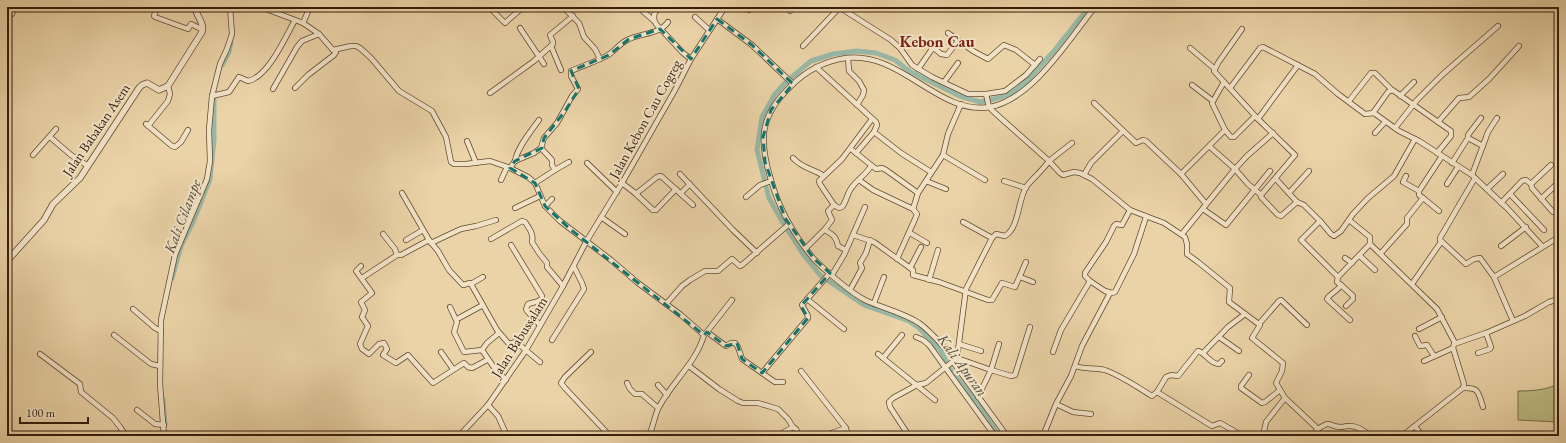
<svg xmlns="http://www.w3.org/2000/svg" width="1566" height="443" font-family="'EB Garamond',serif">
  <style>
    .green { fill: #bcbb83; stroke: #796c47 }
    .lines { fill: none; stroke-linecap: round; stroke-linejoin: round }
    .canal { stroke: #98b8a6; stroke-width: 5 }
    .minor-casing { stroke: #634a32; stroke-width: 6 }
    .tertiary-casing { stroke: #634a32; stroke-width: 7 }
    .minor { stroke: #f1e2c6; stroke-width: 4.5 }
    .tertiary { stroke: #f1e2c6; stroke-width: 5.5 }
    .marked { fill: none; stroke: #0f766e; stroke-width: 3; stroke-dasharray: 8 5; stroke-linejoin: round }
    .labels { text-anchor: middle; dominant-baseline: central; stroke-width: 4; stroke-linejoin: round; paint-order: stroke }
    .street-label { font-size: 14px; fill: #361d0b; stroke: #f1e2c6 }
    .water-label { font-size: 15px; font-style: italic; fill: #534c3a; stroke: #f1e2c6 }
    .quarter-label { font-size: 16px; font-weight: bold; fill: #7a1f14; stroke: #f1e2c6 }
  </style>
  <rect width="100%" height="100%" fill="#ead3a7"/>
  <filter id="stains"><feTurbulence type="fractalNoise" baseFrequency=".005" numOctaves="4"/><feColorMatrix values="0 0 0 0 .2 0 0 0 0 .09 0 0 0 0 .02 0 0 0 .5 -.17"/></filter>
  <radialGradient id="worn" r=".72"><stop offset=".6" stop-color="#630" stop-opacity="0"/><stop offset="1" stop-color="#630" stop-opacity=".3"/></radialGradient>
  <path class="green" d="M1559 384V422L1518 420V391C1533 391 1545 390 1559 384Z"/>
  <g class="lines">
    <g class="canal">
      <polyline points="222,65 229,52 231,43"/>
      <polyline points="792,77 811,61 833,54 857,51 876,53 895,60 909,71 960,96 980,102 994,99 1010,94 1027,81 1054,51 1089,7"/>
      <polyline points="786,82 775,94 762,117 757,150 769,198 782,221 803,254 820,275 864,305 909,321 919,328 941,351 950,369 980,407 999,436"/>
      <polyline points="172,278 181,246 193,222 210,179 214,140 214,94"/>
      <polyline points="163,399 165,425"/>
    </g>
    <defs>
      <g id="minor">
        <polyline points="157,7 154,16 155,17 188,29 191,24 203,30"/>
        <path d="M261 7 303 23 319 34 333 50 351 46H356L360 48 371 58 399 91 432 111 446 137 451 162 454 164H466L490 161 510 168 528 177 535 183 545 206 560 221 611 260 638 283 681 315 704 335C696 363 672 382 659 407 655 414 653 427 649 436"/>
        <polyline points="489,7 505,23 523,7"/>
        <polyline points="563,7 579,23 584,37 595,49 600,59"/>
        <polyline points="638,7 653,20"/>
        <path d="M659 7C654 13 652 17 656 24L683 53 691 59"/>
        <polyline points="839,7 891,40 900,48 912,65 932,77 968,94 986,94 1005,91 1026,75 1040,59"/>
        <polyline points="749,10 751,7"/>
        <polyline points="790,11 794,7"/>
        <polyline points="7,14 12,14 16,7"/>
        <polyline points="695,17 709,30"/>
        <polyline points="717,19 752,45 793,84"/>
        <polyline points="303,23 310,7"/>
        <polyline points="520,28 544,64"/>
        <polyline points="948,33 973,51 988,59 1004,45 1016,50 1035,65"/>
        <polyline points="551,46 561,70"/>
        <polyline points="803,46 840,7"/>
        <polyline points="1190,48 1215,69"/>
        <polyline points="848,58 849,71 859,81 864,90 863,95 857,105"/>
        <polyline points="816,67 876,122 877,125 874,132 901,153 931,172"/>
        <polyline points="918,69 932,49 935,49 941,54 947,55 958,41"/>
        <polyline points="944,82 958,63"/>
        <polyline points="1224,82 1214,71 1218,63 1242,29"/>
        <polyline points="1192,85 1213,101"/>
        <polyline points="295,88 308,75 334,55 336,52 333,50"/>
        <polyline points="1230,88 1260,48 1263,47 1315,74 1338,94 1365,114 1374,113 1399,131 1419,141 1472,175 1475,178 1440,238 1440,240 1466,264 1474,259 1480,258 1494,277 1513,321"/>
        <polyline points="273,89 297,47 302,41 319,34"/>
        <polyline points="490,93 534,61 553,44 553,42 550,35 573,16"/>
        <polyline points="986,94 989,107 995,113 1049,161 1072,143"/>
        <path d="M212 96 229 92 239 77 248 81C268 77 285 38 295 20"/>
        <polyline points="1400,96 1414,82"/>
        <polyline points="1349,101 1371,73 1375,73 1392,90"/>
        <polyline points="1094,103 1136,143 1143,140 1146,141 1181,174 1225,130 1212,103 1224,82 1258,119 1295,155 1261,195 1248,184 1235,169 1209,146"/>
        <polyline points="1373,113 1388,92 1392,90 1394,91 1451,131 1451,136 1437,153"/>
        <polyline points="1258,119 1298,65"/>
        <polyline points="1438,122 1459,98 1469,97 1489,79 1519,46"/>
        <polyline points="146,124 172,146 175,147 181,142 188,130"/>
        <polyline points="148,126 168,101 170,94 168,86"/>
        <polyline points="1395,128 1417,100 1443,74 1498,26"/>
        <polyline points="1225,130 1231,137 1234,137 1255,116"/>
        <polyline points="1375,133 1385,122"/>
        <polyline points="50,137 71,155 88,166"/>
        <polyline points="1468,138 1468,135 1481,118"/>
        <polyline points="467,141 476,163"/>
        <polyline points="851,149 876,169 882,168 886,170 918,193"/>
        <polyline points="856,153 874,132"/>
        <polyline points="33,155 56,129"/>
        <polyline points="943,155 985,180"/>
        <path d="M793 158C803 169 812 168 824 176"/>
        <path d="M515 161C517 148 531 131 539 120"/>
        <polyline points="587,163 617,192"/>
        <polyline points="1452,163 1468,138 1483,146"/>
        <path d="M510 168 515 161 534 153 541 148 544 138 557 123 572 96 578 89 571 76V71C582 66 598 61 608 55 615 51 619 44 627 40 640 33 659 35 668 22"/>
        <polyline points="555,170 569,162"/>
        <polyline points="680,174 733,230 757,253"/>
        <polyline points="1181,174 1206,204"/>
        <polyline points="1084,175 1091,163 1123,131"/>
        <polyline points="1472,175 1488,132 1497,118"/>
        <polyline points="1406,176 1403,182 1419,191"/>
        <polyline points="1475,178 1507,208 1542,246"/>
        <polyline points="1276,179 1297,202 1304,205 1320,221 1331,234 1334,236 1341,231 1353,214 1368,198 1394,176 1415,139"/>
        <polyline points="501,180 507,167"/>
        <polyline points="859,180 873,190 913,209"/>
        <polyline points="926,181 946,189"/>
        <polyline points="1004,181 1026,188"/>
        <polyline points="535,183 555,170 552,165 552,160 541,148"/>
        <polyline points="622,183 635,193 637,193 657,177 661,176 693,205"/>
        <polyline points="1447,184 1458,167"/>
        <polyline points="1531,184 1532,188 1553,212 1555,212 1559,210"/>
        <polyline points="1487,189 1503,174"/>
        <polyline points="402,193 429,240 438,251 449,270 463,285 470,283 471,284 497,330 509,344 516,342 540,362"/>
        <polyline points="635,193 653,210 656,210 676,189"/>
        <polyline points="681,193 690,184"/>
        <polyline points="1289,193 1309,171"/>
        <polyline points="1510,194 1544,230"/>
        <polyline points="1261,195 1261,197 1278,215 1281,216 1297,202"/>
        <polyline points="746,197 760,185 771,181"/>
        <polyline points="1423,198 1439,211"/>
        <polyline points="1541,199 1559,182"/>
        <polyline points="1501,203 1522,181 1526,180 1531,184 1551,165"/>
        <path d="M834 205 839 208 842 207C846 202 847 195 850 190 856 180 865 176 871 166"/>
        <polyline points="545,206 552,199"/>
        <polyline points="515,208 540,196"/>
        <polyline points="1203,209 1226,225 1270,171"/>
        <polyline points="601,217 625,234"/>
        <path d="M1349 220 1370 237V244L1338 277 1337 282 1341 285C1337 292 1330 293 1327 299L1350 320"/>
        <polyline points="1320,221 1301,240 1338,277"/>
        <polyline points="963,222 992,238"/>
        <path d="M825 230C833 235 836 236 838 246L846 250"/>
        <polyline points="910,233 927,243"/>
        <polyline points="1182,234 1235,169 1247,156 1273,133"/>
        <polyline points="853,235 874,242 913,270 913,275 939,282 988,300 992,300 1002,283 1015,287 1026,262"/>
        <path d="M491 239 522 221 525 222C529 228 534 234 532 242L539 253 547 263V267L563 286"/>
        <polyline points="406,240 423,230"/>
        <polyline points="431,243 461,229 476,226 496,220"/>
        <polyline points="1370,244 1437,309 1455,343"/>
        <polyline points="511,245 542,296 542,298 539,301 528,304 526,309 527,311 540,325"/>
        <polyline points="1501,246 1526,227"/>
        <polyline points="806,248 825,229 832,220 828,211 834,205 820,184 819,181 842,159 872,119"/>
        <polyline points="1381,253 1407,224 1407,218 1423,198 1419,195 1419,191 1442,156"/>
        <polyline points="397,255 401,255 429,240"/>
        <polyline points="1360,256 1375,270"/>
        <polyline points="1345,258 1352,263"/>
        <polyline points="897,259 915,219 917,214 913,209 918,193 943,155 948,134 961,104"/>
        <polyline points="361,266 356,271 372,293 361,302 365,310 362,317 368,326 360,344 362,349 369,354 379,344 384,343 387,349 383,355 396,363 408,355 433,383 464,363 468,367 472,368 487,360"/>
        <polyline points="910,268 921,247"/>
        <polyline points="832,275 844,255 865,207"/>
        <polyline points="1020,277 1033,282"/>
        <polyline points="1494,277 1559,237"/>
        <polyline points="362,278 397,255 395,249 383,234"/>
        <polyline points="929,280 938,250"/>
        <polyline points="1090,281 1105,291 1112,293 1115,292 1134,254 1146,217"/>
        <polyline points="471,284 483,277"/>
        <polyline points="1412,284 1441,242"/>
        <polyline points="1341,285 1353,296 1353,299 1346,306"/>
        <polyline points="850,290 862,268 860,263 866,253 870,240"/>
        <polyline points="807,299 844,329"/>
        <polyline points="874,303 884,277"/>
        <polyline points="666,304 682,286 690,280 705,271 718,271 732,259 740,266 742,265 789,224"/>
        <polyline points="450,307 457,322 454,332 464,352 482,350"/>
        <polyline points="133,309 155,328 161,331"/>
        <polyline points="459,318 483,305"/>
        <polyline points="1259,324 1279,301 1281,300 1307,325"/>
        <polyline points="1419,329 1442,317"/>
        <polyline points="707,332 726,346 731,343 735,343 738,347 742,359 762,373"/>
        <polyline points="499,333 487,343 482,350 493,366 506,380"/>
        <polyline points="706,333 732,300"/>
        <polyline points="114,335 151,364 160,366"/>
        <polyline points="1415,336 1420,346 1427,345 1434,356"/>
        <polyline points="916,337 923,340 929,345 995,436"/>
        <polyline points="1219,337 1239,351"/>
        <polyline points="552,340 584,289 582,283 574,267"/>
        <polyline points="959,344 981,351"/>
        <polyline points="441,352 453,369"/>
        <polyline points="591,352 565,377 561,383 565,388 610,436"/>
        <polyline points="1053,352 1061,330 1090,281 1085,276 1085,273 1106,242 1114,226 1116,224 1122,225 1130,210"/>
        <polyline points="1203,353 1228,327 1245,314"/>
        <polyline points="1478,353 1490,349 1491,347 1486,333"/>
        <polyline points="40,354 80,384 81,392 113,418 120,427 126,436"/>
        <polyline points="878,354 935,400"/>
        <polyline points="883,358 902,335"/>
        <polyline points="957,358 991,370 999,344"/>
        <path d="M956 360C944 348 933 333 919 323 902 312 882 308 865 300 851 293 823 269 813 258 794 235 779 209 771 180 759 141 759 116 791 86 806 71 824 61 846 58 901 51 939 116 990 107 1033 99 1069 39 1095 7"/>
        <polyline points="1424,361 1453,348"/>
        <polyline points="953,362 1007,436"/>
        <polyline points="689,366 719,389 738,401 743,403 758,403 778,409 788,419 793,427"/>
        <path d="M1075 366C1086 370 1095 367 1105 370 1122 376 1137 387 1152 396L1157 392 1166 377 1171 375 1178 376 1198 351C1206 353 1210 364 1219 364L1222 361"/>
        <polyline points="801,371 845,427 849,436"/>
        <polyline points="1249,375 1241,386 1241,388 1262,403 1265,402 1280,390"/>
        <polyline points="783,382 775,382 762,373 808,318 808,316 802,305 830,273"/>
        <polyline points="627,383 630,389 635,394 642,394 658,408"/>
        <polyline points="658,385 667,395"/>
        <path d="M1463 388C1480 387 1478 393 1483 407"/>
        <polyline points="1157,392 1212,426 1220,423 1243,436"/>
        <polyline points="978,397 991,370 1011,376 1015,375 1030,327"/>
        <polyline points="1056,404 1073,412 1091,414"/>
        <polyline points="488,405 498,416 507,436"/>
        <polyline points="137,410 155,424 164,425"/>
        <polyline points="1415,426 1422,436"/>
        <polyline points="164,436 160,384 161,320 175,255 207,179 210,161 209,130 212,96 220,64 227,49 232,34 230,7"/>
        <polyline points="459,436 488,405 526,350 563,286 586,242 622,183 675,90 691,59 725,7"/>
        <polyline points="777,436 793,427 796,429 799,436"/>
        <polyline points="823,436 846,428"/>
        <path d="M909 436 890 407 889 402 893 398 917 385 926 383 957 358 966 289 992 238 996 234 1005 236C1019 228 1018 200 1026 187 1031 180 1043 170 1049 161L1060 173 1063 175 1074 172 1080 173 1092 179 1130 210 1164 223 1185 237 1187 244V254L1198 262 1230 288 1229 302 1260 325 1252 338 1283 363 1282 371 1276 383 1285 398 1318 429C1332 419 1328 427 1341 427 1343 427 1345 426 1348 426 1357 425 1364 431 1371 436"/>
        <polyline points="1043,436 1056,404 1071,376 1082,346 1110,293"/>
        <polyline points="1263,436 1266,422 1285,398"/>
        <polyline points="1312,436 1318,429"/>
        <polyline points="1402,436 1463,388 1464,384 1453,348 1454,344 1486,333 1525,316 1549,302 1556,300 1559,303"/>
      </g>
      <path id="tertiary" d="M7 261 44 220 53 204 80 178 139 88 142 85 147 83 159 90 168 86 202 32C205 23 196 16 195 7"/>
    </defs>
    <use href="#minor" class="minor-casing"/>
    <use href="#tertiary" class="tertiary-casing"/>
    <use href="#minor" class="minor"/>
    <use href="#tertiary" class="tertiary"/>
  </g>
  <path class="marked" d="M717 19 752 45 793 84 771 110 763 137 765 162 785 218 814 259 830 273 801 306 808 318 762 373 742 359 737 343 726 346 707 332 704 335 570 229 545 206 535 183 510 168 515 161 542 148 544 138 565 111 579 89 571 71 609 55 629 39 660 29 691 59Z"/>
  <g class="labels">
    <g class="street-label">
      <text transform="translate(645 119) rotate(-61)">Jalan Kebon Cau Cogreg</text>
      <text transform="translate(96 130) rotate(-56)">Jalan Babakan Asem</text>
      <text transform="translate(519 337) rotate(-58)">Jalan Babussalam</text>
    </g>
    <g class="water-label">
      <text transform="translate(182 216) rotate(-69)">Kali Cilampe</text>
      <text transform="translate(963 365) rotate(54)">Kali Apuran</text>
    </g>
    <g class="quarter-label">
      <text x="937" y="41">Kebon Cau</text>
    </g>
  </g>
  <rect width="1566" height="443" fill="none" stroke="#ead3a7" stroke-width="24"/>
  <rect x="8" y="8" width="1550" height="427" fill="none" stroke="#361d0b" stroke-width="2"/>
  <rect x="12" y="12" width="1542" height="419" fill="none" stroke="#361d0b"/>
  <path d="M20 417v6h68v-6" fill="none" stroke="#361d0b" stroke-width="2"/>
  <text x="26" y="417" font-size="12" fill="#361d0b" stroke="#f1e2c6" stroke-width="3" paint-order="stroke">100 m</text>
  <rect width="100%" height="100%" filter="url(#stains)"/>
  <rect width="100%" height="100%" fill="url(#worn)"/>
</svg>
